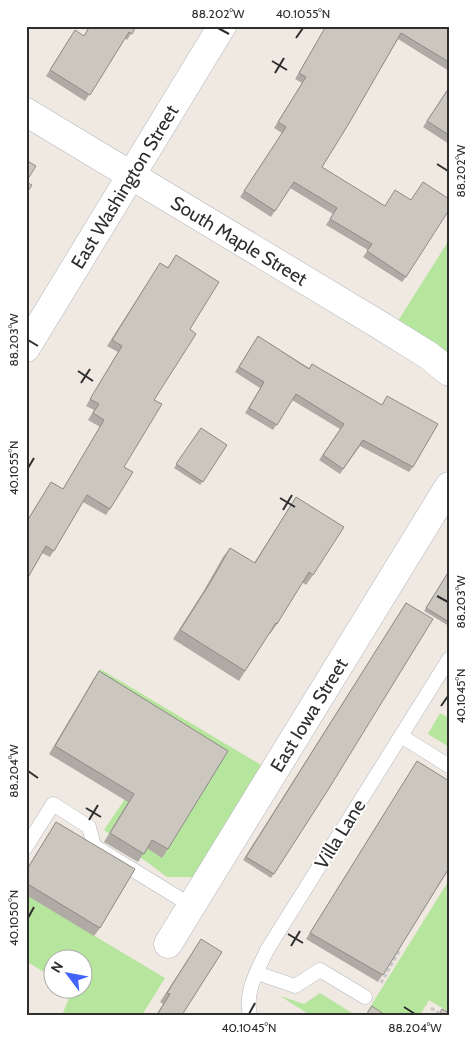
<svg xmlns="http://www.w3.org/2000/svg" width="475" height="1041" font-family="Cabin,sans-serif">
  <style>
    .green { fill: #b6e59e }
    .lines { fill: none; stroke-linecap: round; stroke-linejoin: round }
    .service-casing { stroke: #b4b7c1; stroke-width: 15 }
    .minor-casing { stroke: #b4b7c1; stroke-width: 29 }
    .secondary-casing { stroke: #b4b7c1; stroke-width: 29 }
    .path { stroke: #c9c9c9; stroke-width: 3; stroke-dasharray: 4 2.5; stroke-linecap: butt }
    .service { stroke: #fff; stroke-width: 14 }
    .minor { stroke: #fff; stroke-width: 28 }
    .secondary { stroke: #fff; stroke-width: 28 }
    .wall { fill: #afaba4 }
    .building { fill: #cbc7bf; stroke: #8e8b86 }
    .ticks { fill: none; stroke: #2e2e2e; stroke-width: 2 }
    .labels { text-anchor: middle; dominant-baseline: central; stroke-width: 4; stroke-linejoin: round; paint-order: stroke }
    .street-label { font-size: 19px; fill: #2e2e2e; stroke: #fff }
    .neatline { fill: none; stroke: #2e2e2e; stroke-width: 2 }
    .ticks-label { font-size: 12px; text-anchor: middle; fill: #2e2e2e }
  </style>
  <rect width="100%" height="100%" fill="#efe9e1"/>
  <g class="green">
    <polygon points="449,240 449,369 393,329"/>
    <polygon points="100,669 273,772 210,877 167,877 104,830 125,799 93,680"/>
    <polygon points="440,713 449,718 449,747 428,734"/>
    <polygon points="449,880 449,1012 429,1000 420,1015 372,1015 367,1012"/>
    <polygon points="26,895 165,978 142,1015 62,1015 73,989 82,988 82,958 52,958 52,977 26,961"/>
    <polygon points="320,993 355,1015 310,1015 280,996 304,1004"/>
  </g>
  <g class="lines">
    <defs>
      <g id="service">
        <polyline points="401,736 449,766"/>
        <polyline points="26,847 53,804 89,827 94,846 192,906"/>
        <polyline points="257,973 295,986 320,970 365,997"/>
        <path d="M250 1015C244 992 258 970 267 950L449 659"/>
      </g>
      <g id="minor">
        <path id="s1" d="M26 112 378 324 428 355 449 372"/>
        <path id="s2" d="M168 944 449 486"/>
      </g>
      <g id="secondary">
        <path id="s3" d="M26 348 222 26"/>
      </g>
    </defs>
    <use href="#service" class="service-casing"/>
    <use href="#minor" class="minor-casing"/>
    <use href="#secondary" class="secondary-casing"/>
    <g class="path">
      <polyline points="381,983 400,950 396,948"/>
      <polyline points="431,1008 442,1015"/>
    </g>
    <use href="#service" class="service"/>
    <use href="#minor" class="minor"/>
    <use href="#secondary" class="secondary"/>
  </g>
  <g class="wall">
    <polygon points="89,26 136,26 127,40 125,38 85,101 46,76 71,36 84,36"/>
    <polygon points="326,26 449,26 449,71 398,39 322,167 406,277 402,282 363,257 368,250 326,225 333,214 290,188 271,217 240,197 282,133 274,128 302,83 295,79"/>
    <polygon points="449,87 449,144 423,127"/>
    <polygon points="176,255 190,329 154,400 124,467 110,509 106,515 83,502 50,557 42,553 26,581 26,522 51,482 63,489 100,427 88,420 94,410 86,406 118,352 107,346 160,263 168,267"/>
    <polygon points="258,336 309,368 312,364 382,405 387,396 413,467 409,472 360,446 340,474 319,460 340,429 292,400 273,430 245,413 260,388 235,372"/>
    <polygon points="201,428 227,445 200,485 174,468"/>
    <polygon points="296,497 313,575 306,585 302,582 277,624 270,634 269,633 239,681 173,639 203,592 223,557 230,548 254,563"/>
    <polygon points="449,571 449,626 424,611"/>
    <polygon points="406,603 328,790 271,878 243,860"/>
    <polygon points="99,671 168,849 162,858 147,848 138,862 104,842 128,802 49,754 93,680"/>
    <polygon points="417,761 449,781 449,869 378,982 306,939"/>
    <polygon points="56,822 100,928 94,936 26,895 26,870"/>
    <polygon points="201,939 182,1015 156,1015 163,1004 160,1002"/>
  </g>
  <g class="building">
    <polygon points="90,26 136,26 132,34 129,32 90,95 50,70 75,30 84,36"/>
    <polygon points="326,26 449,26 449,62 401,33 348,125 322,167 385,206 395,190 411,200 423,182 449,199 449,210 406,277 367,251 372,244 330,219 337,208 294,182 275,211 244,191 286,127 278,122 306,77 299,73"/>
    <polygon points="449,88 449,135 427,121"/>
    <polygon points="26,160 36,166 26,182 32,185 26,194"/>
    <polygon points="176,255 219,282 190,329 196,334 154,400 162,404 124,467 133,472 110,509 87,495 54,551 46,546 26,581 26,523 51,482 63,489 104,420 93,413 99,404 90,399 122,346 112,340 160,263 168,268"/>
    <polygon points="258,336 309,369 312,364 382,405 387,396 438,424 413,467 363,440 343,469 323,455 344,424 296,394 277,425 249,408 264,382 239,367"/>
    <polygon points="201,428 227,445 203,482 176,464"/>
    <polygon points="296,497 344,527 313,575 309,572 277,624 276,623 245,671 180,630 210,583 230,548 255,563"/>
    <polygon points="449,571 449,622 426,608"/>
    <polygon points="406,603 433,619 328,790 274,874 246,857"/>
    <polygon points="99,671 228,751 168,849 152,840 144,854 110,833 134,794 55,746"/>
    <polygon points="417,761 449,781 449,868 383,975 310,933"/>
    <polygon points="56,822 135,869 100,928 26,883 26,871"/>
    <polygon points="201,939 222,952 182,1015 157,1015 170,994 167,993"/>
    <polygon points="372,1006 385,1015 366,1015"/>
    <polygon points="442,1009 449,1013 449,1015 439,1015"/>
  </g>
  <path class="ticks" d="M218 28 229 34M296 38 303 28M272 61 287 70M275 73 284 58M437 164 448 171M28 340 38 346M78 371 93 381M81 383 90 369M28 468 34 458M280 498 295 507M283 510 292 495M437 596 448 602M441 706 448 696M28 771 38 778M86 808 101 817M89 820 98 805M28 918 34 907M288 934 303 943M291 946 300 931M404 1007 415 1014M249 1014 255 1003"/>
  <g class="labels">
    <g class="street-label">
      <text stroke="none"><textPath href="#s3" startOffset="189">East Washington Street</textPath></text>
      <text stroke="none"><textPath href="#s1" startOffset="249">South Maple Street</textPath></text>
      <text stroke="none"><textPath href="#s2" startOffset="269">East Iowa Street</textPath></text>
      <text transform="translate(340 834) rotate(-58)">Villa Lane</text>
    </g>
  </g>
  <rect width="475" height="1041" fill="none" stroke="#ffffff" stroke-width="55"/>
  <g transform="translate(68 974) rotate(302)"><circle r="24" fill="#ffffff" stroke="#ababab"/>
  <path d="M0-4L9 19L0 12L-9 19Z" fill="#4264fb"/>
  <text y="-8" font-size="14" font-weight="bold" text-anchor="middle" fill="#2e2e2e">N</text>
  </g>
  <rect x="28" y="28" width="420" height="986" class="neatline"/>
  <g class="ticks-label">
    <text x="218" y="18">88.202°W</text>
    <text x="303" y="18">40.1055°N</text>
    <text transform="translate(461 171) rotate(-90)" y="4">88.202°W</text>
    <text transform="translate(14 340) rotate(-90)" y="4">88.203°W</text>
    <text transform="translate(14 468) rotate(-90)" y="4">40.1055°N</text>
    <text transform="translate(461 602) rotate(-90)" y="4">88.203°W</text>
    <text transform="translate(461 696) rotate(-90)" y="4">40.1045°N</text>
    <text transform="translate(14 771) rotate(-90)" y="4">88.204°W</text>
    <text transform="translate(14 918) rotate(-90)" y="4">40.1050°N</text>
    <text x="249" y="1032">40.1045°N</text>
    <text x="415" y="1032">88.204°W</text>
  </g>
</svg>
